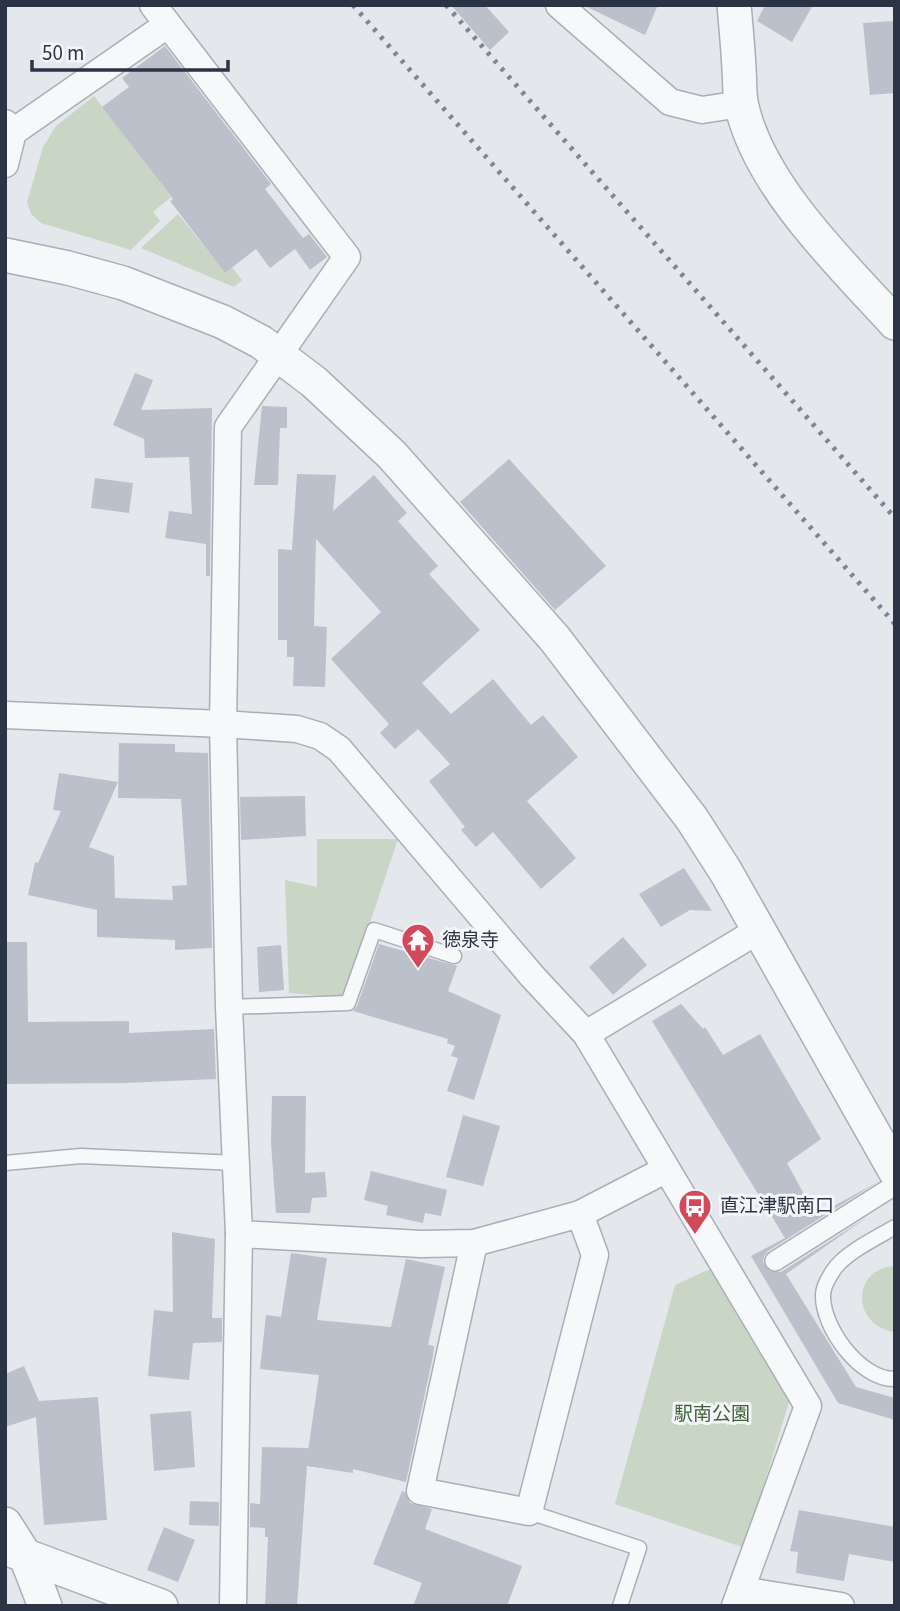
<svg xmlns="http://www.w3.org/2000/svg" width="900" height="1611" font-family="'Source Sans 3','Noto Sans JP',sans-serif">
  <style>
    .green { fill: #c9d6c5 }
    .building { fill: #bbc0ca }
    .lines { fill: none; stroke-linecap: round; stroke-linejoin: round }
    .service-casing { stroke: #a9aeb7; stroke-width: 17 }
    .pedestrian-casing { stroke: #a9aeb7; stroke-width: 22 }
    .minor-casing { stroke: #a9aeb7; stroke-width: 29 }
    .tertiary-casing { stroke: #a9aeb7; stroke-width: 36 }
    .service { stroke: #f7f8fa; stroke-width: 14 }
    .pedestrian { stroke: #f7f8fa; stroke-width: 19 }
    .minor { stroke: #f7f8fa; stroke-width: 26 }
    .tertiary { stroke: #f7f8fa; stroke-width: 33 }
    .rail { stroke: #7d8696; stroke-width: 5; stroke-dasharray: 3.5 7; stroke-linecap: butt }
    .labels { text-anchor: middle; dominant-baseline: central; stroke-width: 6; stroke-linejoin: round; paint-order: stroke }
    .poi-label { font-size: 19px; fill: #2b3445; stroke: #f4f6f9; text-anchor: start }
    .park-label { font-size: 19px; fill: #3f6138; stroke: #f4f6f9 }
  </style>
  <rect width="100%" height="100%" fill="#e4e7ec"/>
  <g class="green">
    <polygon points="94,96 171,197 153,212 160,221 131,250 41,223 31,214 27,202 43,147 56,126"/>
    <polygon points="178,214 224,271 231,266 242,280 234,287 141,248"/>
    <polygon points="317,839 398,839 345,998 289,993 285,880 317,887"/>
    <path d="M895 1266V1332C851 1326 851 1268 895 1266Z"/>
    <polygon points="710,1269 789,1402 745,1548 615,1504 675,1285"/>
  </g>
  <g class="building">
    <polygon points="451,5 485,5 509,32 490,50"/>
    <polygon points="583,5 658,5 645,35"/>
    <polygon points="765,5 813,5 792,42 757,21"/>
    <polygon points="895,21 895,93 870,95 863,23"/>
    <polygon points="165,46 271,184 265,189 303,238 309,234 327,257 310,270 295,249 270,268 256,249 225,273 170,201 173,199 102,107 129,87 122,78"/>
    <polygon points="135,373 153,380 141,410 212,408 210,576 206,576 206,544 165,538 169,511 192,514 189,457 145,458 144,439 113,425"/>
    <polygon points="262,406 287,407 287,428 280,428 278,485 254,485"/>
    <polygon points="509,459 606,566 555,610 460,502"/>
    <polygon points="297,474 336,475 333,511 374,475 407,513 398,521 438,566 429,574 480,630 422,683 451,714 493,679 531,725 543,715 578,757 527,801 576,858 541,889 493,832 476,847 461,830 465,827 429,781 450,764 418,729 395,749 380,733 389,724 331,659 381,612 316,539 314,626 327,627 325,687 293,686 294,657 287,657 287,640 278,640 278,549 292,550"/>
    <polygon points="95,478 133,483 129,513 91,508"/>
    <polygon points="119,743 175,744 175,752 208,753 212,948 175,950 175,940 97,937 97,910 28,895 35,862 38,863 61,811 53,810 59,773 118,782 89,847 114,856 115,898 173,900 172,886 187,885 181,799 118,798"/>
    <polygon points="305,796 306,836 241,840 240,797"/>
    <polygon points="684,868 712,911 690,910 661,927 639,894"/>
    <polygon points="623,937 647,965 613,995 589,967"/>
    <polygon points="5,942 27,942 28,1022 129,1021 129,1033 214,1029 216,1079 125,1083 5,1084"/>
    <polygon points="379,944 457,966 448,991 501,1015 474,1100 447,1091 458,1058 451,1056 455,1046 447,1043 448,1039 353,1011 357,1006"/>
    <polygon points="281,945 284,990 259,992 257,947"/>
    <polygon points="681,1004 703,1029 705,1027 723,1055 760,1034 821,1139 787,1163 816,1216 879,1181 768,1251 764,1256 763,1262 769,1271 781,1272 869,1216 786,1274 856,1387 895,1398 895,1420 838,1403 751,1256 785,1238 652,1021"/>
    <polygon points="272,1096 306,1096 305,1173 325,1172 327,1197 312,1198 310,1213 276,1213 271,1142"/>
    <polygon points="463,1115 500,1126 483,1186 446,1177"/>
    <polygon points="371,1171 447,1190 441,1216 425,1213 423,1223 386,1215 388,1206 364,1200"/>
    <polygon points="172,1232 215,1239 212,1318 222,1318 222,1342 193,1343 189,1380 148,1376 154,1310 173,1312"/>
    <polygon points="291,1253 327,1258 317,1320 391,1327 406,1259 445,1267 428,1345 434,1346 433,1356 406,1482 353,1469 353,1473 307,1466 297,1606 265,1606 268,1537 265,1537 265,1528 250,1527 250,1503 260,1504 262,1447 308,1448 308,1451 319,1375 260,1369 266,1315 281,1317"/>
    <polygon points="24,1366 39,1401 98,1397 107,1520 44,1525 36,1417 5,1427 5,1374"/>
    <polygon points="191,1411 195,1467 154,1471 150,1414"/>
    <polygon points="402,1491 405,1492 410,1503 432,1509 425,1529 522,1566 507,1606 413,1606 422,1583 373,1564"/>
    <polygon points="190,1501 219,1502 219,1526 189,1525"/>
    <polygon points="799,1510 895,1527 895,1562 849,1554 844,1581 796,1573 798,1552 790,1551"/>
    <polygon points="164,1527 195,1540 178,1582 147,1570"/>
  </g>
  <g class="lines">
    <defs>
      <g id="service">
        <polyline points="229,1007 348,1003 374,930 454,956"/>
        <polyline points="5,1163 81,1156 236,1163"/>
        <path d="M895 1227C878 1237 843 1254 833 1271 829 1277 823 1288 823 1295 822 1327 860 1380 895 1379"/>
        <polyline points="529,1512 639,1548 620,1606"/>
      </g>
      <polyline id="pedestrian" points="775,1261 895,1185"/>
      <g id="minor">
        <polyline points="153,5 347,257 228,427 223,724 229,1007 239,1234 233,1606"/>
        <polyline points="559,5 670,102 702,110 741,104"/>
        <polyline points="5,123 13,132 5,164"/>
        <polyline points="13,132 167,25"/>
        <polyline points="5,715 223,724 297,729 320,736 339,749 532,976 586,1034 808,1406 735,1606"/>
        <polyline points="586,1034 759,930"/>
        <polyline points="239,1234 421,1244 474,1243 580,1214 665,1170"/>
        <polyline points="474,1243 420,1491 529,1512 595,1255 580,1214"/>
        <polyline points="741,1590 841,1606"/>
      </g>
      <g id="tertiary">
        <path d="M734 5C736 27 738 48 739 69 740 82 739 95 742 107 760 186 841 264 895 323"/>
        <polyline points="5,255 68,268 123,283 223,322 261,342 314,382 392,455 555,639 692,819 726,872 895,1171"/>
        <polyline points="5,1524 26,1557 45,1606"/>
        <polyline points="5,1548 161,1606"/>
      </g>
    </defs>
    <use href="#service" class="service-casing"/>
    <use href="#pedestrian" class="pedestrian-casing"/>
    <use href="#minor" class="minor-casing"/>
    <use href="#tertiary" class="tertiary-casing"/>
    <use href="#service" class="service"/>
    <use href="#pedestrian" class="pedestrian"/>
    <use href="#minor" class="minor"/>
    <use href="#tertiary" class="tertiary"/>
    <g class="rail">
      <polyline points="353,5 895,624"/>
      <polyline points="446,5 895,518"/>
    </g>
  </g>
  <defs>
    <symbol id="temple-pin" viewBox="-11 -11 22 30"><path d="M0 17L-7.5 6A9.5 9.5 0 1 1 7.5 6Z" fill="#d1495b" stroke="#f4f6f9"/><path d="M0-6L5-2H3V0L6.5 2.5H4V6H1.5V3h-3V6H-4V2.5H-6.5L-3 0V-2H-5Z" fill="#fff"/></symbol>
    <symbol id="bus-pin" viewBox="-11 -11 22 30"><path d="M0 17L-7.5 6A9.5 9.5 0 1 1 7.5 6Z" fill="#d1495b" stroke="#f4f6f9"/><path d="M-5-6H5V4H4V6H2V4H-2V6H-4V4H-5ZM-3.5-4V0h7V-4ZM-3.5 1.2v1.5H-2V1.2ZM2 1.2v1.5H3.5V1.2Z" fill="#fff"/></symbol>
  </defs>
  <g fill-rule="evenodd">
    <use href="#temple-pin" x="399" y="921" width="38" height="52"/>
    <use href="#bus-pin" x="676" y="1187" width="38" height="52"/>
  </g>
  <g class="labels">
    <g class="poi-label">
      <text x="442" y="940">徳泉寺</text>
      <text x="720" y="1206">直江津駅南口</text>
    </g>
    <g class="park-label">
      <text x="712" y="1414">駅南公園</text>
    </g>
  </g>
  <rect width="900" height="1611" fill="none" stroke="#2b3445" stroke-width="14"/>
  <path d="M32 60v10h196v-10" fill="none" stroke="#2b3445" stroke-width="3.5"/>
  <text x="42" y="60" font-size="21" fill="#2b3445" stroke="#f4f6f9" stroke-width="5" paint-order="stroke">50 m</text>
</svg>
